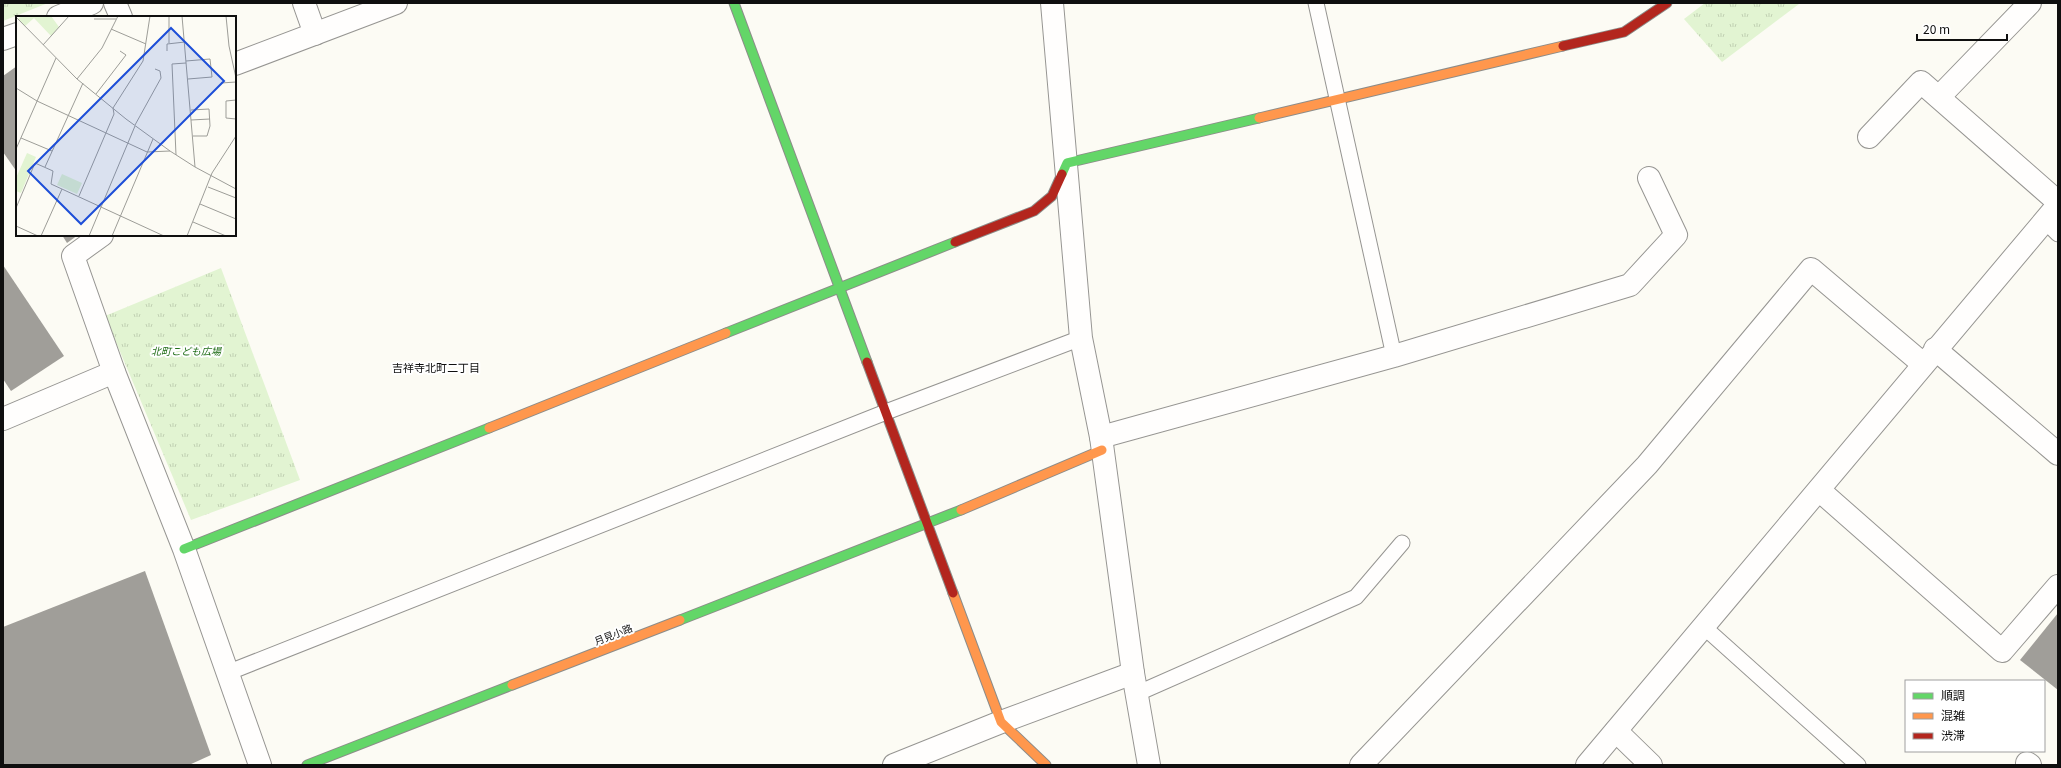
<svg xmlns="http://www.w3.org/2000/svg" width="2061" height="768" font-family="Georgia,'Noto Sans JP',serif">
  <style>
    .park { fill: url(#park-tufts) }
    .building { fill: #a09e99 }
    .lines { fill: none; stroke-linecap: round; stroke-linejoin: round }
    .lane-casing { stroke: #969592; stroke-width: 17 }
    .street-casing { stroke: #969592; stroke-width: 24 }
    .fast-casing { stroke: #8c8c89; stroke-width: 11 }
    .slow-casing { stroke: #8c8c89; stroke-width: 11 }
    .jam-casing { stroke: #8c8c89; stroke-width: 11 }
    .lane { stroke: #fffefd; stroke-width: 15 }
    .street { stroke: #fffefd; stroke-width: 22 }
    .fast { stroke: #63d668; stroke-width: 9 }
    .slow { stroke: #ff974d; stroke-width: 9 }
    .jam { stroke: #b3261e; stroke-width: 9 }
    .labels { text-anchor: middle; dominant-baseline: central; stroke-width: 4; stroke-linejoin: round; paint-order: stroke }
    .park-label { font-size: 10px; font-style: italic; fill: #216e18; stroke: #fff }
    .street-label { font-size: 10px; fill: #0f0f0f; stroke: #fff }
    .neighbourhood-label { font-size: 11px; fill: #0f0f0f; stroke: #fff }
    .inset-road { fill: none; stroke: #9d9d98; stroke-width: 1 }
    .view { fill: #1d4ed8; fill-opacity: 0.15; stroke: #1d4ed8; stroke-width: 2 }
    .inset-edge { fill: none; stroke: #0f0f0f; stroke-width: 2 }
  </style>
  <defs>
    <pattern id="park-tufts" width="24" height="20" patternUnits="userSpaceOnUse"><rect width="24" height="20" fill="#e2f4d2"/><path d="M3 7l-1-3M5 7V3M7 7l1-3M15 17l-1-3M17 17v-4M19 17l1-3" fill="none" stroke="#c1d0b3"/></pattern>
  </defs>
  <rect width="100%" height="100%" fill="#fcfbf4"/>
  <g class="park">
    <polygon points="3,3 48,3 3,21"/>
    <polygon points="1705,3 1798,3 1799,4 1722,62 1684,19"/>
    <polygon points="221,268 300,480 191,520 105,316"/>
  </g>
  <g class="building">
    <polygon points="17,66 17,172 3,152 3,76"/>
    <polygon points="62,235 78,235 67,243"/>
    <polygon points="3,265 64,356 11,391 3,379"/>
    <polygon points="145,571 211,755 189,765 3,765 3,627"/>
    <polygon points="2058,613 2058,690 2020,660"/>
  </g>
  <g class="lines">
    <defs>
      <g id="lane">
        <polyline points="1316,3 1394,356"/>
        <polyline points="2044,220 2058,234"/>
        <polyline points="1704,627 1858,765"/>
        <polyline points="227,673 886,412 1081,338"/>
        <polyline points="1136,694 1356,597 1402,543"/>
      </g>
      <g id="street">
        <polyline points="115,3 121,17"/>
        <polyline points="304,3 315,34"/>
        <polyline points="1052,3 1081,338 1101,437 1133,673 1149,765"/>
        <polyline points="58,17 92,3"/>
        <polyline points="3,39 17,34"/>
        <polyline points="235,64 396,3"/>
        <polyline points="1939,97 2030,3"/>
        <polyline points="1869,137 1921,82 2058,202"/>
        <polyline points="102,235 73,256 114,372 184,549 260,765"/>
        <polyline points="1935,349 2058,454"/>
        <polyline points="3,419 114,372"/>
        <polyline points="1101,437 1394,356 1630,285 1676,235 1649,178"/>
        <polyline points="1819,490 2002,651 2058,586"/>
        <polyline points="1616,731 1651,765"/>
        <polyline points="2027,763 2030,765"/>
        <polyline points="894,765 1001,722 1133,673"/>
        <polyline points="1361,765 1647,465 1811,269 1923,364"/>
        <polyline points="1587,765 2058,205"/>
      </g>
      <g id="fast">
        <polyline points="734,3 867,362"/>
        <polyline points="1062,174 1067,163 1259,118"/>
        <polyline points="726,333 955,242"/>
        <polyline points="184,549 489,428"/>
        <polyline points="680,620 961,510"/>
        <polyline points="307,765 512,685"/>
      </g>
      <g id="slow">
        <polyline points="1259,118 1563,46"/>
        <polyline points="489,428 726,333"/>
        <polyline points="961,510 1102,450"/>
        <polyline points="953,593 1001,722 1046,765"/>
        <polyline points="512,685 680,620"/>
      </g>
      <g id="jam">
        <polyline points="1563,46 1624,32 1667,3"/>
        <polyline points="955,242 1034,211 1052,196 1062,174"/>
        <polyline points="867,362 953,593"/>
      </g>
    </defs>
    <use href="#lane" class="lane-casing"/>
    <use href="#street" class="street-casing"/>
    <use href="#fast" class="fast-casing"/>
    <use href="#slow" class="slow-casing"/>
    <use href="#jam" class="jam-casing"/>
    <use href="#lane" class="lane"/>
    <use href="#street" class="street"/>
    <use href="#fast" class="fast"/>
    <use href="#slow" class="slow"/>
    <use href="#jam" class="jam"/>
  </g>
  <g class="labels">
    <g class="park-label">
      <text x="186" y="350">北町こども広場</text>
    </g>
    <g class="street-label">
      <text transform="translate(613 634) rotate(-21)">月見小路</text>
    </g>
    <g class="neighbourhood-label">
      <text x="436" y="367">吉祥寺北町二丁目</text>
    </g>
  </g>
  <g transform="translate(16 16)">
    <rect width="220" height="220" fill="#fcfbf4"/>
    <path d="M5 0H35L43 11 35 20 18 2 9 10 2 3ZM11 137 20 141 5 177 0 175V162ZM46 158 66 167 61 178 41 169Z" fill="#e2f4d2"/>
    <path class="inset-road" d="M153 0V27M166 0 179 151M210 0 213 30 220 62M0 1 61 63 110 103 154 135M78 3H100M95 13 130 28M27 29 53 0M151 35V28L169 26M170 45 194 43 196 61 172 63M61 63 86 32 102 0M205 67 220 66M0 72 21 85 131 136 154 135 179 151 220 173M80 78 110 39 104 35M220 84 210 85V102L220 103M175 94 193 93 194 110 191 120H177M175 104 194 103M119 109 145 62 144 55 139 53M5 122 36 135M0 133 40 42M160 139 156 48 170 47M29 151 67 67M192 171 220 182M63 180 98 98 97 92 127 45 134 0M184 188 220 203M0 192 19 147 37 155 35 168 148 220M177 206 210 220M0 210 22 220M25 220 46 173M73 220 119 110M96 220 137 123M171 220 196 157 220 120"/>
    <path class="view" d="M155 12 208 65 65 208 12 155Z"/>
    <rect width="220" height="220" class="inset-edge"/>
  </g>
  <rect width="2061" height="768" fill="none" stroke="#0f0f0f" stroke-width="8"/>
  <rect x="1905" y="680" width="140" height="72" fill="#ffffff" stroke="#9f9f9f"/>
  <rect x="1913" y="693" width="20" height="6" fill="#63d668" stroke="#9f9f9f"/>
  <text x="1941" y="700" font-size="12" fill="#0f0f0f">順調</text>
  <rect x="1913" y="713" width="20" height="6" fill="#ff974d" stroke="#9f9f9f"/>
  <text x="1941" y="720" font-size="12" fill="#0f0f0f">混雑</text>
  <rect x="1913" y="733" width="20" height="6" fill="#b3261e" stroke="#9f9f9f"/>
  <text x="1941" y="740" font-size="12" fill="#0f0f0f">渋滞</text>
  <path d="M1917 34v6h90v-6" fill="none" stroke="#0f0f0f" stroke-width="2"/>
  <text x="1923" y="34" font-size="12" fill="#0f0f0f" stroke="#ffffff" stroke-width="3" paint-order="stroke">20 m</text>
</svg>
